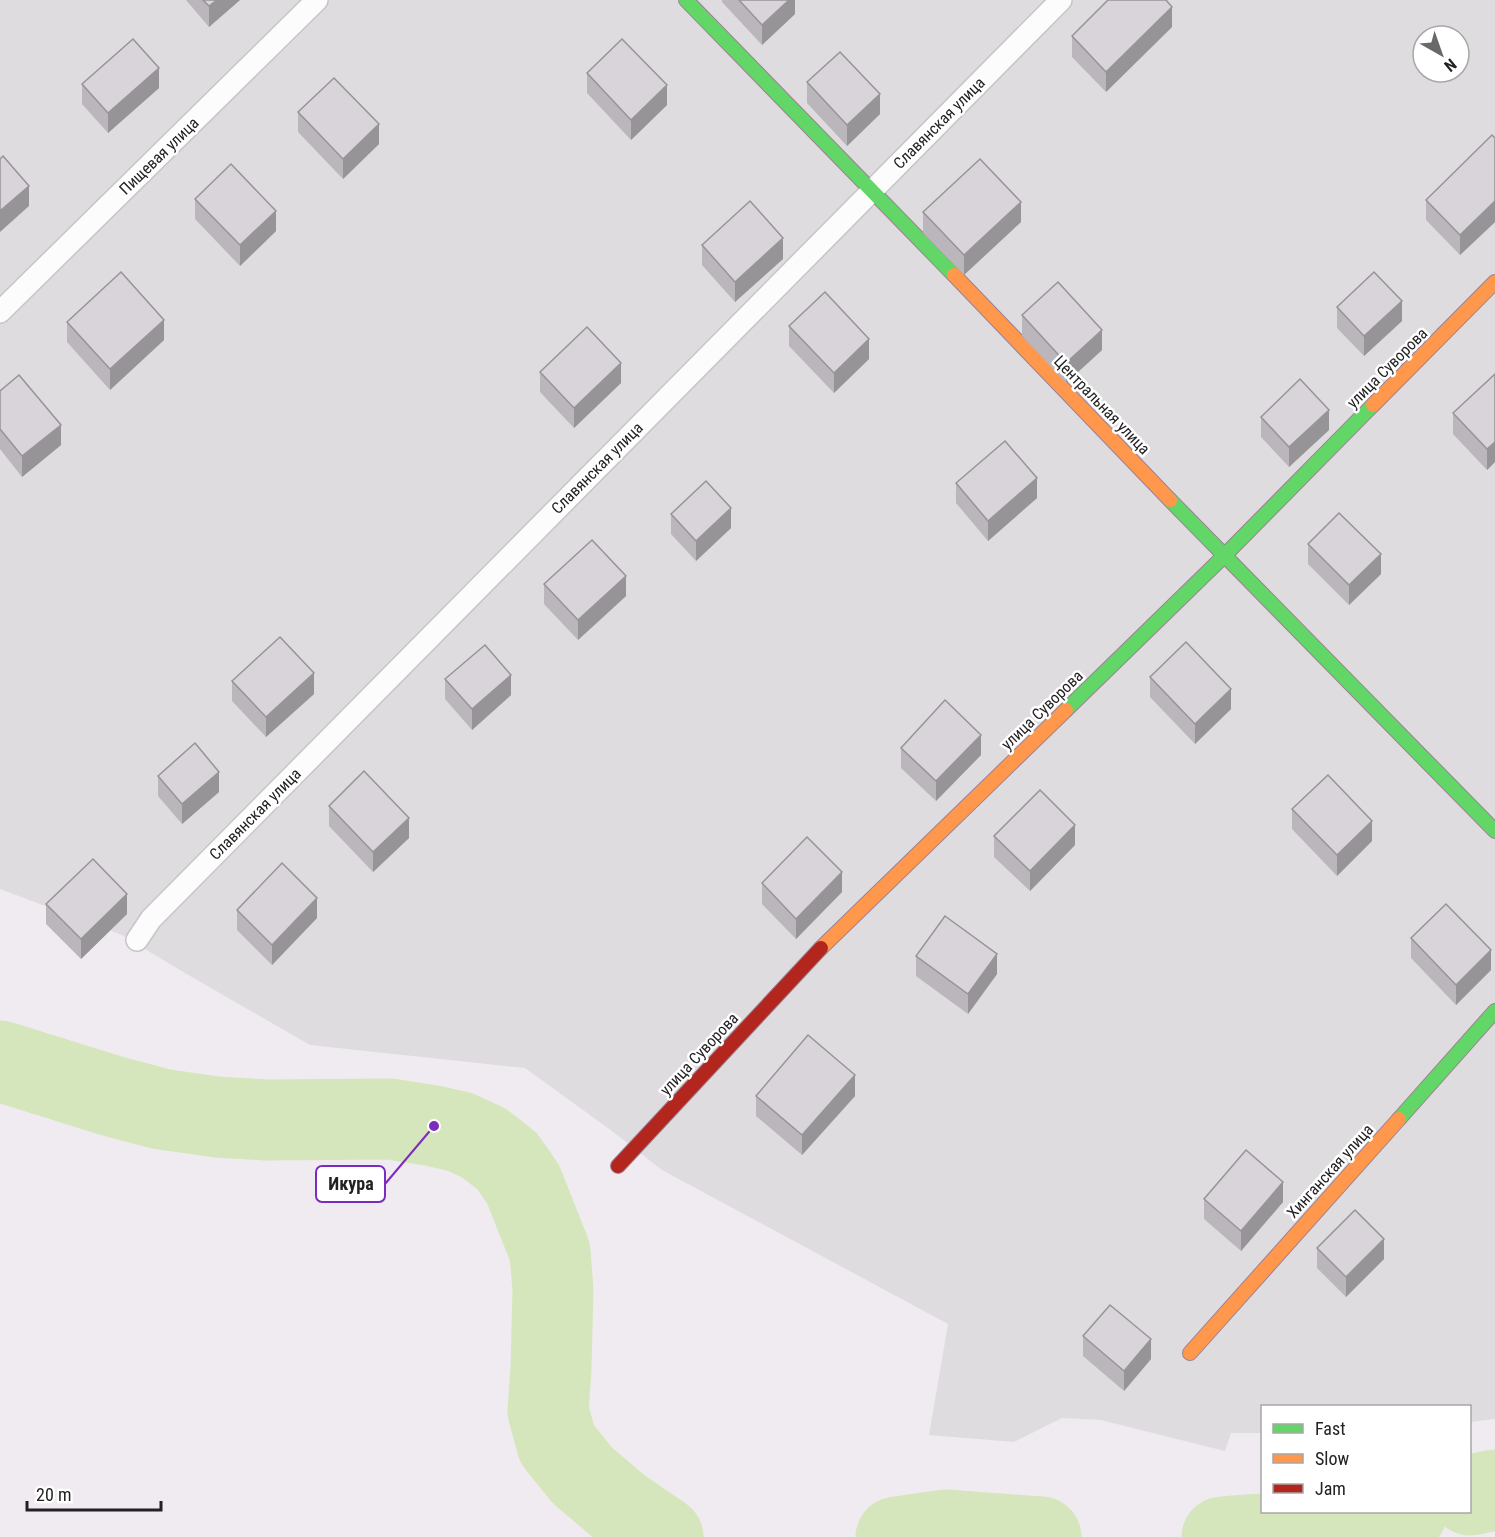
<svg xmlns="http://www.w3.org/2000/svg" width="1495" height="1537" font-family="'Roboto Condensed',sans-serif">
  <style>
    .residential { fill: #dfdcdf; fill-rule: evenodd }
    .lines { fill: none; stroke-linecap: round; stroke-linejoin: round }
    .river { stroke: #d5e6bc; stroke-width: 81 }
    .lane-casing { stroke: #c7c5c7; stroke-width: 24 }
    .fast-casing { stroke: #9c8195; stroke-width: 16 }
    .slow-casing { stroke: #9c8195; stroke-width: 16 }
    .jam-casing { stroke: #9c8195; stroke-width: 16 }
    .lane { stroke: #fdfcfd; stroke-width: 21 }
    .fast { stroke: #63d668; stroke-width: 14 }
    .slow { stroke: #ff974d; stroke-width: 14 }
    .jam { stroke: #b3261e; stroke-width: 14 }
    .wall { fill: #bab6bb }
    .shaded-wall { fill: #979498 }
    .building { fill: #d8d4d9; stroke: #979498; stroke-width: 1.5 }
    .labels { text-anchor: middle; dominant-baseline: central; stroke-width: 5; stroke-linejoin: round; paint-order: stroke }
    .street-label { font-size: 16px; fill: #222; stroke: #fff }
    .leader { fill: none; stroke: #7b2cbf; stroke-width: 2 }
    .callout-dot { fill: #7b2cbf; stroke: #fff; stroke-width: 2 }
    .callout { fill: #fff; stroke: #7b2cbf; stroke-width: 2 }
    .callout-label { font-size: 18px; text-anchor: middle; font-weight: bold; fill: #222 }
  </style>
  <rect width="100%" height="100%" fill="#f0ebf0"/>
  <path class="residential" d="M0 0H1495V1419L1470 1422V1406H1262V1433H1231L1225 1451 1101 1420 1062 1418 1014 1442 929 1435 948 1324 662 1170 612 1131 525 1068 310 1045 178 969 122 935 0 889ZM1423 36H1459V72H1423Z"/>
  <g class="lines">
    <g class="river">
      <polyline points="0,1061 112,1096 161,1109 217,1117 267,1120 390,1119 434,1126 460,1132 484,1143 507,1161 523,1184 550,1252 553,1290 551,1369 548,1411 557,1444 582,1475 622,1509 663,1537"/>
      <polyline points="1470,1495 1495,1490"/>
      <polyline points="896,1537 945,1530 1041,1537"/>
      <path d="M1222 1537C1284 1532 1347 1529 1407 1512"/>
    </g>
    <defs>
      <g id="lane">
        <polyline points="0,312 317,0"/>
        <polyline points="137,940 151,919 1061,0"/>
      </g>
      <g id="fast">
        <polyline points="686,0 954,275"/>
        <polyline points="1170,500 1495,831"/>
        <polyline points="1066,710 1224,556 1373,405"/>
        <polyline points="1399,1119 1495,1011"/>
      </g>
      <g id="slow">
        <polyline points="954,275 1170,500"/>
        <polyline points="1373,405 1495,282"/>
        <polyline points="821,948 1066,710"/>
        <polyline points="1190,1353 1399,1119"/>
      </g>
      <polyline id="jam" points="618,1166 821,948"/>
    </defs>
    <use href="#lane" class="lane-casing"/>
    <use href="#fast" class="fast-casing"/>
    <use href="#slow" class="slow-casing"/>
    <use href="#jam" class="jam-casing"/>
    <use href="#lane" class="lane"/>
    <use href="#fast" class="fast"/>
    <use href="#slow" class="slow"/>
    <use href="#jam" class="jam"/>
  </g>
  <g class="wall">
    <polygon points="186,0 240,0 209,27"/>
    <polygon points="722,0 795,0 795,14 762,45 722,2"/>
    <polygon points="1172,27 1106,92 1072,57 1072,36"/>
    <polygon points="587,73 667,105 631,140 587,93"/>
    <polygon points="807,82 880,114 847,146 807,103"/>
    <polygon points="82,84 159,88 108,133 82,104"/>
    <polygon points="298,112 379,144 343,179 298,132"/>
    <polygon points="1495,138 1495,222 1460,255 1426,220 1426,200"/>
    <polygon points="195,199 276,231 240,266 195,219"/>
    <polygon points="923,212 1021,222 964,275 923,233"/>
    <polygon points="702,245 783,259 735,302 702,265"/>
    <polygon points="1337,307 1402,321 1364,356 1337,328"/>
    <polygon points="1022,315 1102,350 1066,383 1022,336"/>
    <polygon points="67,322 164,340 110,390 67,342"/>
    <polygon points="789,326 869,359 834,393 789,346"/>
    <polygon points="540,372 621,383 574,428 540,392"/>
    <polygon points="1495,374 1495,462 1487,470 1453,434 1453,413"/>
    <polygon points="0,391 61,445 22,477 0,449"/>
    <polygon points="1261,417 1329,430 1289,467 1261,437"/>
    <polygon points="956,483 1037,498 988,541 956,503"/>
    <polygon points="671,514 731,528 696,561 671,534"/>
    <polygon points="1308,544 1381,574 1349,605 1308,564"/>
    <polygon points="544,584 626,596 578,640 544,604"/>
    <polygon points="1150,677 1231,709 1195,744 1150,697"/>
    <polygon points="445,679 511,695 472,730 445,699"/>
    <polygon points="232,681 314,694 266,737 232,701"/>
    <polygon points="901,748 981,755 936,801 901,768"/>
    <polygon points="158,776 219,792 182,824 158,796"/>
    <polygon points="329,806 409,838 373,872 329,826"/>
    <polygon points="1292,809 1372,841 1337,876 1292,829"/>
    <polygon points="994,836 1075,845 1030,891 994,857"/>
    <polygon points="762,883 842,892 796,939 762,904"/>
    <polygon points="46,904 127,914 81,959 46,924"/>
    <polygon points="237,910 317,918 272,965 237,930"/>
    <polygon points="1411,938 1491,970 1456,1005 1411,958"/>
    <polygon points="916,956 997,974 968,1014 916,976"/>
    <polygon points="756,1096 855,1096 802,1155 756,1116"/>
    <polygon points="1204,1199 1283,1202 1241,1251 1204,1219"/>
    <polygon points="1317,1248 1384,1259 1346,1297 1317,1268"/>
    <polygon points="1083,1336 1151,1359 1124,1391 1083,1356"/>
  </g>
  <g class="shaded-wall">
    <polygon points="217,0 240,0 209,27 209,6"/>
    <polygon points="789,0 795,0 795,14 762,45 762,25"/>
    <polygon points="1172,7 1172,27 1106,92 1106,72"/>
    <polygon points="159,68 159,88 108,133 108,113"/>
    <polygon points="667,85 667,105 631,140 631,120"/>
    <polygon points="880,94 880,114 847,146 847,125"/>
    <polygon points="379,124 379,144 343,179 343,159"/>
    <polygon points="29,186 29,206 0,232 0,211"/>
    <polygon points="1495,201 1495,222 1460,255 1460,235"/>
    <polygon points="1021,202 1021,222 964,275 964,255"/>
    <polygon points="276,211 276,231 240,266 240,245"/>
    <polygon points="783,238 783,259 735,302 735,282"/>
    <polygon points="1402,301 1402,321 1364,356 1364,336"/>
    <polygon points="164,320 164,340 110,390 110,369"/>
    <polygon points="1102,330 1102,350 1066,383 1066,363"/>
    <polygon points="869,339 869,359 834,393 834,373"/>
    <polygon points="621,363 621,383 574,428 574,408"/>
    <polygon points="1329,410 1329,430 1289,467 1289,447"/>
    <polygon points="61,425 61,445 22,477 22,456"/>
    <polygon points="1495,442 1495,462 1487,470 1487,449"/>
    <polygon points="1037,478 1037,498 988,541 988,521"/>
    <polygon points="731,508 731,528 696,561 696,541"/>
    <polygon points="1381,554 1381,574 1349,605 1349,585"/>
    <polygon points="626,576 626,596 578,640 578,620"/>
    <polygon points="314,673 314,694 266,737 266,717"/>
    <polygon points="511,675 511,695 472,730 472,709"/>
    <polygon points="1231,689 1231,709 1195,744 1195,724"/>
    <polygon points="981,735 981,755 936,801 936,781"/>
    <polygon points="219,772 219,792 182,824 182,804"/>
    <polygon points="409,818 409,838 373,872 373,852"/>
    <polygon points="1372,821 1372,841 1337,876 1337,855"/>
    <polygon points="1075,825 1075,845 1030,891 1030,871"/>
    <polygon points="842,872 842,892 796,939 796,919"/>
    <polygon points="127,894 127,914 81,959 81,939"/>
    <polygon points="317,898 317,918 272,965 272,945"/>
    <polygon points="1491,950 1491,970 1456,1005 1456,985"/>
    <polygon points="997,954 997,974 968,1014 968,994"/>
    <polygon points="855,1075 855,1096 802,1155 802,1135"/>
    <polygon points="1283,1182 1283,1202 1241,1251 1241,1231"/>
    <polygon points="1384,1239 1384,1259 1346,1297 1346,1277"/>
    <polygon points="1151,1339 1151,1359 1124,1391 1124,1371"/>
  </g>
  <g class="building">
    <polygon points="203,0 217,0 209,6"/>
    <polygon points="739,0 789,0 762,25"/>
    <polygon points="1108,0 1166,0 1172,7 1106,72 1072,36"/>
    <polygon points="133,39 159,68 108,113 82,84"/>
    <polygon points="622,39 667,85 631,120 587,73"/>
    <polygon points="840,52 880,94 847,125 807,82"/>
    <polygon points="334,78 379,124 343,159 298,112"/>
    <polygon points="1492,135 1495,138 1495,201 1460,235 1426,200"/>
    <polygon points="3,156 29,186 0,211 0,159"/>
    <polygon points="980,159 1021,202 964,255 923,212"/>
    <polygon points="231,164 276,211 240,245 195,199"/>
    <polygon points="750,201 783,238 735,282 702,245"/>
    <polygon points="121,272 164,320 110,369 67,322"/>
    <polygon points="1374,272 1402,301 1364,336 1337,307"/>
    <polygon points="1058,282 1102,330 1066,363 1022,315"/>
    <polygon points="825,292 869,339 834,373 789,326"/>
    <polygon points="587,327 621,363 574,408 540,372"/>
    <polygon points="1495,374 1495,442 1487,449 1453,413"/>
    <polygon points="19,375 61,425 22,456 0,429 0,391"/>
    <polygon points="1300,379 1329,410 1289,447 1261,417"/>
    <polygon points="1005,441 1037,478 988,521 956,483"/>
    <polygon points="706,481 731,508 696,541 671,514"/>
    <polygon points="1339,513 1381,554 1349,585 1308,544"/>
    <polygon points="592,540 626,576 578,620 544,584"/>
    <polygon points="280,637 314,673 266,717 232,681"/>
    <polygon points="1186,642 1231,689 1195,724 1150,677"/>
    <polygon points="485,645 511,675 472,709 445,679"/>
    <polygon points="945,700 981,735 936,781 901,748"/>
    <polygon points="195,743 219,772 182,804 158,776"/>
    <polygon points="364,771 409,818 373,852 329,806"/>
    <polygon points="1328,775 1372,821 1337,855 1292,809"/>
    <polygon points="1040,790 1075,825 1030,871 994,836"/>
    <polygon points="807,837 842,872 796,919 762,883"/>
    <polygon points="93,859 127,894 81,939 46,904"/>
    <polygon points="282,863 317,898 272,945 237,910"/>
    <polygon points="1446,904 1491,950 1456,985 1411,938"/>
    <polygon points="945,916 997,954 968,994 916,956"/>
    <polygon points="808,1035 855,1075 802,1135 756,1096"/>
    <polygon points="1246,1150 1283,1182 1241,1231 1204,1199"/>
    <polygon points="1355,1210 1384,1239 1346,1277 1317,1248"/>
    <polygon points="1110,1305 1151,1339 1124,1371 1083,1336"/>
  </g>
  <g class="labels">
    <g class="street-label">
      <text transform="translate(939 123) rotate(-45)">Славянская улица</text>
      <text transform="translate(159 156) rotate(-44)">Пищевая улица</text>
      <text transform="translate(1387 368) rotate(-45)">улица Суворова</text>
      <text transform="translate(1102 405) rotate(46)">Центральная улица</text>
      <text transform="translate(597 468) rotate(-45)">Славянская улица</text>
      <text transform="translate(1042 710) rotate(-44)">улица Суворова</text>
      <text transform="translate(255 814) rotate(-45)">Славянская улица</text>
      <text transform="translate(699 1054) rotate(-47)">улица Суворова</text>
      <text transform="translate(1330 1171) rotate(-48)">Хинганская улица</text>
    </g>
  </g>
  <path class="leader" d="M434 1126L385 1184"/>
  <circle class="callout-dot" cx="434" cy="1126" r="6"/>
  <rect class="callout" x="316" y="1166" width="69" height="36" rx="6"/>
  <g class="callout-label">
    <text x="351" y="1190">Икура</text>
  </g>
  <rect x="1261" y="1405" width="210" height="108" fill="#ffffff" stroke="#a7a7a7" stroke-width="1.5"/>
  <rect x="1273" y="1424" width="30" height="9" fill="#63d668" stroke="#a7a7a7" stroke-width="1.5"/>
  <text x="1315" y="1435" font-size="18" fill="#222222">Fast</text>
  <rect x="1273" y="1454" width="30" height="9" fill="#ff974d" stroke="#a7a7a7" stroke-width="1.5"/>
  <text x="1315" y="1465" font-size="18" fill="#222222">Slow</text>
  <rect x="1273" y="1484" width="30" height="9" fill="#b3261e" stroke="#a7a7a7" stroke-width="1.5"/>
  <text x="1315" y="1495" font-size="18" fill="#222222">Jam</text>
  <g transform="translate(1441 54) rotate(140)"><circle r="28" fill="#ffffff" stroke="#a7a7a7" stroke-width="1.5"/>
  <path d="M0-4.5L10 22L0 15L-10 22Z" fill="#6a686a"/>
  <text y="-9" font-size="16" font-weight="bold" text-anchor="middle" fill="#222222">N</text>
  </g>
  <path d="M27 1501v9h134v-9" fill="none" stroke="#222222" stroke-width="3"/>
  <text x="36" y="1501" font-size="18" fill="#222222" stroke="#ffffff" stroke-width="4.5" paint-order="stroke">20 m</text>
</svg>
